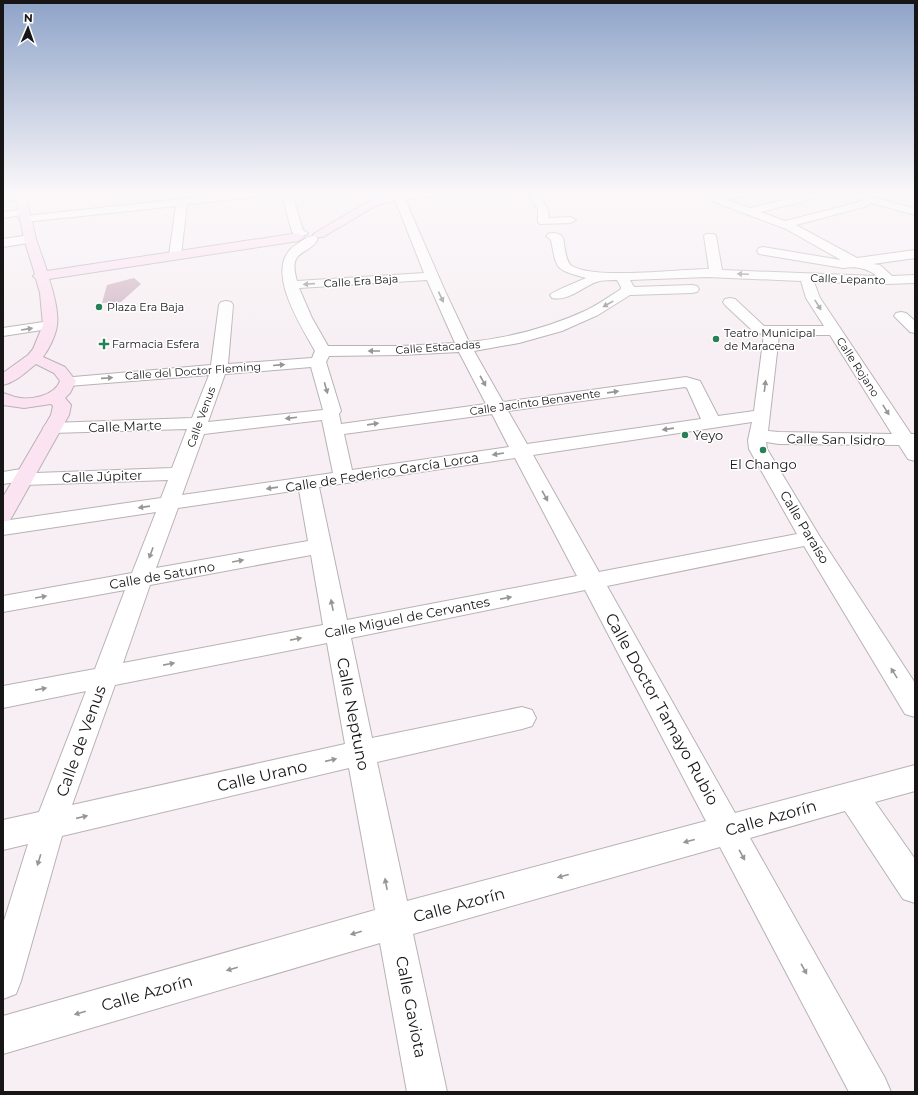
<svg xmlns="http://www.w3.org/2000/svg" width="918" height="1095" font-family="Montserrat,sans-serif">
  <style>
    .green { fill: #d1b6c3 }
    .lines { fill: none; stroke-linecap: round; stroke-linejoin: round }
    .street-casing { stroke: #b9b2b5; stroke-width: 2 }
    .secondary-casing { stroke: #b9b2b5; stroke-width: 2 }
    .street { fill: #fff; fill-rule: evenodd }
    .secondary { fill: #fce3f1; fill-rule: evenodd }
    .oneway { fill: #979697 }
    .poi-dot { fill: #288156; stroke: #fff; stroke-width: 1.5 }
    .labels { text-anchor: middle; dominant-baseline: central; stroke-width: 3; stroke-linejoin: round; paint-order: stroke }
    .far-street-label { font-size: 11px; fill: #181517; stroke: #fff }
    .far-poi-label { font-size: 11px; fill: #181517; stroke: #fff; text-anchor: start }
    .street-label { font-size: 13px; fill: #181517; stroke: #fff }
    .poi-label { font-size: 13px; fill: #181517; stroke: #fff; text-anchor: start }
    .near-street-label { font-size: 16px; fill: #181517; stroke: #fff }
  </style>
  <rect width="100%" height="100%" fill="#f7eff3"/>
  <polygon class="green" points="134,278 141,284 121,302 102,303 107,285"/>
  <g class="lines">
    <defs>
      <g id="street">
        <polygon points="247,192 277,192 272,195 187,204 181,255 179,258 171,258 169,255 176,206 25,222 19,219 25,216"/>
        <polygon points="281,192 291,192 303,230 308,233 306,235 302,236 294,234 292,232"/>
        <polygon points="365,192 376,192 387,200 386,202 378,202"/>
        <polygon points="528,192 538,192 548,210 549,218 570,217 576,220 570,223 540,224 538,222 538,210"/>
        <path d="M702 192H713L718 195 734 192H751L750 194 727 200 750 208 816 192H832L831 194 761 212 785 221 856 203 862 200 843 194 842 192H857L915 209V215L872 203 864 207 796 225 857 258 915 250V258L873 264 880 265 892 276 915 275V283L886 284 814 282 820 298 911 434H915V461L908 459 899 445 779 444 766 442 767 449 820 537 915 683V717L905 714 804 546 607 586 735 813 915 765V791L875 802 915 859V903L903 899 845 811 750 838 885 1078 891 1092H849L720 847 413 934 447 1092H407L380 943 3 1054V1016L375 910 349 768 62 836 21 981 16 994 3 999V924L28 844 3 850V820L39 812 86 691 3 708V686L95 669 125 590 3 612V596L132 573 156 512 3 535V521L161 498 168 480 24 485 16 482 3 484V472L27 468 34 470 36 473 172 468 187 429 52 433 46 432 43 428 46 424 52 423 192 418 209 375 68 386 62 384 60 381 62 378 211 365 219 305 221 302 226 301 231 302 233 305 228 364 312 358 315 351C301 325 261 266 297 244 304 240 309 235 316 236L318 239C309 256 287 248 297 281L424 273 394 197 399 194 404 197 445 291 469 342C510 338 550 327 587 310 599 304 610 296 621 289V287L617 280C612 280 605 280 600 281 585 284 570 302 552 298L550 295C552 292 579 281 586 278 555 269 557 271 551 240L546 236 548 234C553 232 560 233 563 238 565 246 565 262 572 266 596 280 678 269 709 269L704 236 706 234H714L716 236 722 270 877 276C867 268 855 266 843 268L759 254 757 251 759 248 763 247 841 260 786 229 712 201ZM707 277 801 281 806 298 824 326H764L735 299 730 298 725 299 723 302 725 305 755 333 764 334 754 411 718 416 700 381 686 377 503 402 474 351 519 343 562 331 598 315 630 295 692 293 697 292 699 289 697 286 692 285 634 287 630 280ZM427 280 455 343 401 346H328L312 318 299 288ZM779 335H830L892 434 779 432 768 431ZM459 352 486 404 341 424 339 414 341 411 326 362 329 356 401 355ZM311 367 323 410 208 422 225 374ZM685 387 687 388 701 419 527 444 508 411ZM492 414 509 447 352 470 344 434ZM322 420 333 473 182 495 204 434ZM752 422 748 440 749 449 797 534 599 572 533 455ZM515 458 577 576 347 620 319 487ZM299 490 308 541 156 568 178 508ZM311 555 323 625 123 663 150 585ZM585 590 706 821 407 901 377 762 522 729 532 726 536 718 532 710 522 707 372 738 351 638ZM327 643 345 744 72 805 115 685Z"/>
        <polygon points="21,193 26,196 25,198 3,201 3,195"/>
        <polygon points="24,209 28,210 29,212 28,214 3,218 3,212"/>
        <polygon points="30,235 34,236 36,239 34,242 3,247 3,239"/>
        <polygon points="901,312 906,313 915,321 915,333 910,332 894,316 896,313"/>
        <polygon points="50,321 55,322 57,325 55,328 3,336 3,328"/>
      </g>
      <g id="secondary">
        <path d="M15 192H25L36 239 47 271 298 233 302 235 304 237 302 239 298 241 49 279C53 290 59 313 57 325 56 335 49 349 43 357L65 367 76 381 70 393 65 398 71 405 69 415 13 515 10 520 3 522V497L51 415 53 406 51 404 24 408 3 405V393C7 394 11 396 15 397 29 401 55 396 60 381L54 373 36 364C26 372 16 382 3 385V373L28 355 33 349 43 325 40 293 36 279 33 276 35 274 24 239Z"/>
        <polygon points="418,192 442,192 437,195 384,203 372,208 323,237 315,237 313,235 315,233 364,204 378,198"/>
      </g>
    </defs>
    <use href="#street" class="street-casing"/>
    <use href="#secondary" class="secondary-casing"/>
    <use href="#street" class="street"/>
    <use href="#secondary" class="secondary"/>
  </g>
  <defs><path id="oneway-solid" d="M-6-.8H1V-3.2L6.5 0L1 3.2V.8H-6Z"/></defs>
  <g class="oneway">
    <use href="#oneway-solid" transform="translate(743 274) rotate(-178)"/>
    <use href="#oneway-solid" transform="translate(309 284) rotate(176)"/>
    <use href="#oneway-solid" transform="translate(441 297) rotate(65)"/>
    <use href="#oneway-solid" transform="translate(608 304) rotate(151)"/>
    <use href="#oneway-solid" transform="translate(818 305) rotate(58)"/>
    <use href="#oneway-solid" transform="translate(27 329) rotate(-9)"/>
    <use href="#oneway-solid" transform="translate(374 351) rotate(180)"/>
    <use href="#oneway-solid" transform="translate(279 365) rotate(-5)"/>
    <use href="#oneway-solid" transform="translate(107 378) rotate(-4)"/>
    <use href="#oneway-solid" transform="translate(483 381) rotate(61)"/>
    <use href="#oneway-solid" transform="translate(765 386) rotate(-83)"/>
    <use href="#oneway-solid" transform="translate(326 388) rotate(74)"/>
    <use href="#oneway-solid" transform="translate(613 392) rotate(-8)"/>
    <use href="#oneway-solid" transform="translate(886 410) rotate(58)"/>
    <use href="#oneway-solid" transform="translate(291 418) rotate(173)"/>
    <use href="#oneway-solid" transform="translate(373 424) rotate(-8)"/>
    <use href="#oneway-solid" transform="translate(668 429) rotate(172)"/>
    <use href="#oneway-solid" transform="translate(498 454) rotate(171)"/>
    <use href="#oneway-solid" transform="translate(272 488) rotate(172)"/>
    <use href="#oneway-solid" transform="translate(545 496) rotate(61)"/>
    <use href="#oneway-solid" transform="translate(144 507) rotate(172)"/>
    <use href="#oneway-solid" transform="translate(151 553) rotate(110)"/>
    <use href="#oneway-solid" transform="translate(238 561) rotate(-10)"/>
    <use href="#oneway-solid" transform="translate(41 597) rotate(-10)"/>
    <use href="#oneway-solid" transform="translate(506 598) rotate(-11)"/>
    <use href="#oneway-solid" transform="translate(332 605) rotate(-101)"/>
    <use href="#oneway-solid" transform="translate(296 639) rotate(-11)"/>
    <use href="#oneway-solid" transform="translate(169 664) rotate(-11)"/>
    <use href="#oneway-solid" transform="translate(894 673) rotate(-122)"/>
    <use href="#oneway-solid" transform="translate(41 689) rotate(-11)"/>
    <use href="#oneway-solid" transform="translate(331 760) rotate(-13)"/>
    <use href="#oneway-solid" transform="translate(82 817) rotate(-13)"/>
    <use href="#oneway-solid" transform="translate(689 841) rotate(165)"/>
    <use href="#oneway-solid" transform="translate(742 855) rotate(61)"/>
    <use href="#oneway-solid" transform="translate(39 860) rotate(107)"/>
    <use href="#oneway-solid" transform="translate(563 876) rotate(165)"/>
    <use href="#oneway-solid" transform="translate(386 884) rotate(-101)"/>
    <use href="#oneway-solid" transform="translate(356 933) rotate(164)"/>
    <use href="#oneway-solid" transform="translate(232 969) rotate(164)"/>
    <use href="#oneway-solid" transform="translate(804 969) rotate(61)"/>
    <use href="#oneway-solid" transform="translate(80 1013) rotate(164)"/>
  </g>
  <linearGradient id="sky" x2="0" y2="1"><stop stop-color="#8ea3c8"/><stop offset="0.56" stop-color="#fbf8fa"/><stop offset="1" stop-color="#fbf8fa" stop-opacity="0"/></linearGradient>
  <rect width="918" height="345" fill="url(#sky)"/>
  <g class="poi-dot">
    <circle cx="99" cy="307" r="4"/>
    <circle cx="716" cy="339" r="4"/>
    <path d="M102 338h4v4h4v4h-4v4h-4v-4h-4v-4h4z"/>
    <circle cx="685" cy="435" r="4"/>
    <circle cx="763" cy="450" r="4"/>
  </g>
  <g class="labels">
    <g class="far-street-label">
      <text transform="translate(848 279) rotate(2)">Calle Lepanto</text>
      <text transform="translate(361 281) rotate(-4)">Calle Era Baja</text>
      <text transform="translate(438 347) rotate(-4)">Calle Estacadas</text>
      <text transform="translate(858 367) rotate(57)">Calle Rojano</text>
      <text transform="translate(193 371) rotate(-4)">Calle del Doctor Fleming</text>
      <text transform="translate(535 402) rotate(-8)">Calle Jacinto Benavente</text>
      <text transform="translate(201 417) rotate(-70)">Calle Venus</text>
    </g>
    <g class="far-poi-label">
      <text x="107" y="307">Plaza Era Baja</text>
      <text x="724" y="333">Teatro Municipal<tspan x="724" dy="13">de Maracena</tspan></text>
      <text x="112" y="344">Farmacia Esfera</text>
    </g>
    <g class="street-label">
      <text transform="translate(125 426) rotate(-2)">Calle Marte</text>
      <text transform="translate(836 439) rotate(1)">Calle San Isidro</text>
      <text transform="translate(382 472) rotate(-9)">Calle de Federico García Lorca</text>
      <text transform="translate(102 476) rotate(-2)">Calle Júpiter</text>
      <text transform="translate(805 527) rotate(59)">Calle Paraíso</text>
      <text transform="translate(162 575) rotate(-10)">Calle de Saturno</text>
      <text transform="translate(407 617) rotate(-11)">Calle Miguel de Cervantes</text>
    </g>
    <g class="poi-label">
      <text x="693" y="435">Yeyo</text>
      <text x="763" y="464" text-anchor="middle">El Chango</text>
    </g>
    <g class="near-street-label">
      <text transform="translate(662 709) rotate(61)">Calle Doctor Tamayo Rubio</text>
      <text transform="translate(353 714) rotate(79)">Calle Neptuno</text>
      <text transform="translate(81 741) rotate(-70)">Calle de Venus</text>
      <text transform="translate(262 776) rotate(-13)">Calle Urano</text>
      <text transform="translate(771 818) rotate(-16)">Calle Azorín</text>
      <text transform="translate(459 905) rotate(-15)">Calle Azorín</text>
      <text transform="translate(147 993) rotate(-16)">Calle Azorín</text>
      <text transform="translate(411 1007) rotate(79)">Calle Gaviota</text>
    </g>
  </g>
  <rect width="918" height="1095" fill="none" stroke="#181517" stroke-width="8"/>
  <g transform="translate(28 28) rotate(2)" stroke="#ffffff" stroke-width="3" paint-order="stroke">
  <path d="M0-3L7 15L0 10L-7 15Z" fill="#181517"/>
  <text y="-6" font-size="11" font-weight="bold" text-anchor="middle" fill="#181517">N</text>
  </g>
</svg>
